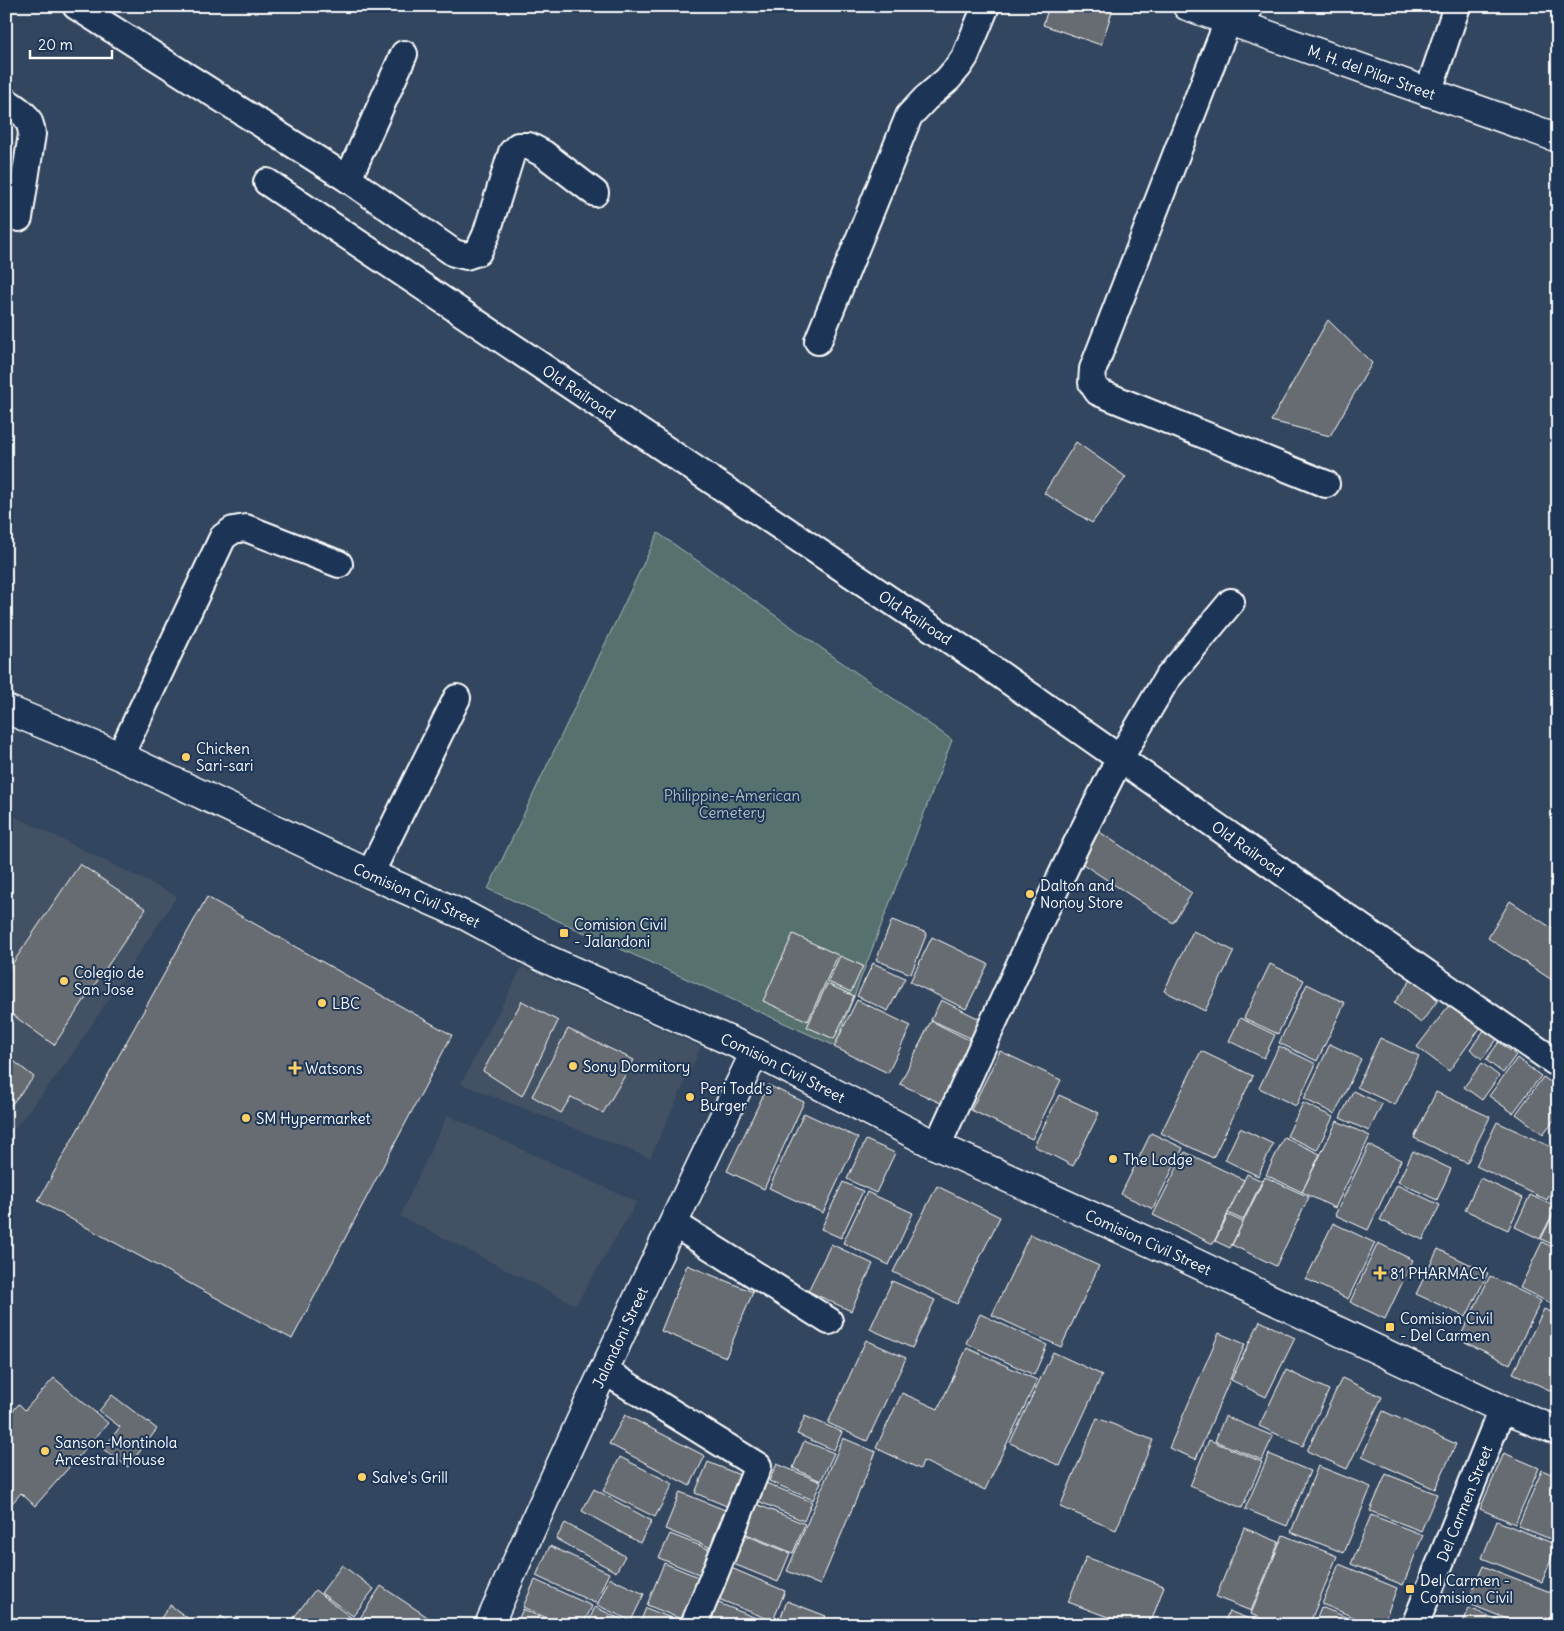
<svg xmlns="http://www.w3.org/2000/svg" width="1564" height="1631" font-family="Delius,sans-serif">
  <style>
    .built { fill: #425164 }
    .green { fill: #57716e; stroke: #abb8b6 }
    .building { fill: #666c71; stroke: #fff }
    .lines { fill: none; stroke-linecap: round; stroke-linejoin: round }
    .minor-casing { stroke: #fff; stroke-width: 30 }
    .tertiary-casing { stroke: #fff; stroke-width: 31 }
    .secondary-casing { stroke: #fff; stroke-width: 31 }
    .minor { stroke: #1d3557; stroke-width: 26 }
    .tertiary { stroke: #1d3557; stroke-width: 28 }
    .secondary { stroke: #1d3557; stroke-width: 28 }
    .poi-dot { fill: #ffd166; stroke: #1d3557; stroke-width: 2 }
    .labels { text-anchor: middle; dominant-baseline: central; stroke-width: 4; stroke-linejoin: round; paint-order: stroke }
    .street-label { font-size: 15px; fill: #fff; stroke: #1d3557 }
    .poi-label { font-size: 15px; fill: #fff; stroke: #1d3557; text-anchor: start }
    .park-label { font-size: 15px; fill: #b3bfbe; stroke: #1d3557 }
  </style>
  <rect width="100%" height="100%" fill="#33465f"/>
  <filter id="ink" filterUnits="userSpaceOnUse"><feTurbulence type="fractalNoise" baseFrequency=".02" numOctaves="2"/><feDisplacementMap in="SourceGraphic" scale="10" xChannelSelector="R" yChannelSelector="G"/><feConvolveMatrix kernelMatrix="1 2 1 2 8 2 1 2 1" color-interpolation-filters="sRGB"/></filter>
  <g filter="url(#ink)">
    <g class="built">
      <polygon points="6,812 177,896 65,1065 6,1139"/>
      <polygon points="522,967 701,1047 650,1158 461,1084"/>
      <polygon points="447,1115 637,1202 576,1305 400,1216"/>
    </g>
    <polygon class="green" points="658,533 952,740 835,1046 488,889"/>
    <g class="building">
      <polygon points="1049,6 1114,6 1101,45 1043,25"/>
      <polygon points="1328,320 1372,363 1330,436 1271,421"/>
      <polygon points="1076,442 1126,477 1092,523 1044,493"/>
      <polygon points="1095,829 1192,893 1173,923 1075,859"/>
      <polygon points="80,864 146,909 54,1045 6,1010 6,973"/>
      <polygon points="207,897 452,1035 292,1339 38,1201"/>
      <polygon points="1510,901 1558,932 1558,984 1488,938"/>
      <polygon points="892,920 927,933 911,974 876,960"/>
      <polygon points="1193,931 1234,951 1205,1011 1164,991"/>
      <polygon points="793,934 838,955 808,1021 763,1001"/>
      <polygon points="932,937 988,964 966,1009 910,982"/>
      <polygon points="840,956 863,966 851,992 828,982"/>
      <polygon points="873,963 905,978 888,1011 857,996"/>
      <polygon points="1270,964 1304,980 1278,1034 1244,1018"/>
      <polygon points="1411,980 1438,1000 1421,1023 1394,1003"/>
      <polygon points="827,984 854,996 834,1039 807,1027"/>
      <polygon points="1307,984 1345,1003 1317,1061 1279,1043"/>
      <polygon points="857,1000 911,1026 888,1073 834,1047"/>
      <polygon points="941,1000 988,1023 979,1042 931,1020"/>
      <polygon points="522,1001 558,1021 522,1096 483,1071"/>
      <polygon points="1450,1004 1481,1027 1449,1071 1417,1047"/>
      <polygon points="1240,1018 1275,1035 1264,1058 1229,1041"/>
      <polygon points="931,1021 979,1045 949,1107 900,1084"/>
      <polygon points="568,1029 634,1060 603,1113 571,1097 561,1113 532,1096"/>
      <polygon points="1485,1029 1498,1038 1482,1059 1470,1049"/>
      <polygon points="1380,1038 1419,1056 1395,1105 1357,1087"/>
      <polygon points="1499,1042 1516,1055 1503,1073 1486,1060"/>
      <polygon points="1330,1044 1361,1059 1335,1114 1304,1099"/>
      <polygon points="1279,1046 1316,1064 1296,1106 1259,1088"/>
      <polygon points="1000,1051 1061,1080 1032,1139 971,1110"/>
      <polygon points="1201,1051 1253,1076 1213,1158 1161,1133"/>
      <polygon points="6,1055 34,1077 6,1111"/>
      <polygon points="1517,1058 1541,1076 1513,1113 1489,1096"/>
      <polygon points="1482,1063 1499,1076 1482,1100 1464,1087"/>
      <polygon points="1543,1077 1558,1087 1558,1115 1543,1134 1516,1114"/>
      <polygon points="768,1085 804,1102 764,1189 727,1171"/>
      <polygon points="1353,1091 1382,1104 1369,1131 1340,1118"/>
      <polygon points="1436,1092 1490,1117 1467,1163 1414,1138"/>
      <polygon points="1059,1095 1099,1113 1073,1166 1034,1146"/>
      <polygon points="1303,1103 1333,1117 1317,1150 1287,1136"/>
      <polygon points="804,1113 858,1138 823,1213 769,1188"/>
      <polygon points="1337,1121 1370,1136 1335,1208 1302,1192"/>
      <polygon points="1497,1122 1558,1150 1558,1179 1547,1200 1476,1166"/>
      <polygon points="1240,1128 1273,1144 1258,1176 1225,1160"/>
      <polygon points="1151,1133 1183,1148 1153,1209 1121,1194"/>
      <polygon points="1284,1137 1320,1154 1302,1192 1266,1175"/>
      <polygon points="866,1140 895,1153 876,1193 847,1179"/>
      <polygon points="1369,1145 1401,1160 1368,1230 1335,1215"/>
      <polygon points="1413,1151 1451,1169 1437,1200 1398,1182"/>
      <polygon points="1185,1152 1244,1180 1213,1244 1153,1215"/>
      <polygon points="1247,1174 1262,1181 1243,1220 1228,1213"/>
      <polygon points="1265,1177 1309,1197 1276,1266 1232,1245"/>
      <polygon points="1480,1178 1523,1198 1508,1230 1465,1210"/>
      <polygon points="843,1182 863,1191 841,1238 821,1229"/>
      <polygon points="1397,1185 1440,1205 1423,1240 1380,1220"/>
      <polygon points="937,1186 1000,1217 957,1304 893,1272"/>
      <polygon points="867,1192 913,1213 889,1265 843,1243"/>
      <polygon points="1530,1195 1556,1207 1540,1239 1515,1227"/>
      <polygon points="1558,1205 1558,1247 1541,1239"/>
      <polygon points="1228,1215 1243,1222 1230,1248 1215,1241"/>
      <polygon points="1333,1223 1375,1243 1348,1299 1306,1279"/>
      <polygon points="1030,1234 1099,1266 1061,1347 992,1315"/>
      <polygon points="1542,1242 1558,1250 1558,1307 1520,1288"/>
      <polygon points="1378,1243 1413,1260 1385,1319 1350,1302"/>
      <polygon points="831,1244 873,1264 851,1311 808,1291"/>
      <polygon points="1438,1249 1488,1273 1466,1317 1416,1294"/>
      <polygon points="687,1265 753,1292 726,1357 661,1331"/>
      <polygon points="1490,1276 1541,1301 1510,1364 1459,1339"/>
      <polygon points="892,1281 935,1300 912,1348 870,1329"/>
      <polygon points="1544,1309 1558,1315 1558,1394 1513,1373"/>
      <polygon points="980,1314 1047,1345 1034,1375 966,1343"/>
      <polygon points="1260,1321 1295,1338 1266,1397 1231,1380"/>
      <polygon points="1219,1333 1245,1344 1196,1459 1169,1448"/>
      <polygon points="866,1340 906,1358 867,1441 828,1423"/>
      <polygon points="967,1348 1037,1380 985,1490 923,1461 920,1469 876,1448 902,1393 938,1409"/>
      <polygon points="1053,1352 1102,1375 1060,1466 1010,1443"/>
      <polygon points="1286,1370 1329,1390 1303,1446 1259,1426"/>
      <polygon points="54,1378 108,1423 35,1506 21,1493 8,1508 6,1507 6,1418 19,1404 25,1410"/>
      <polygon points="1342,1378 1382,1397 1347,1469 1307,1451"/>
      <polygon points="112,1395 157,1429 128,1467 103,1449 120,1427 99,1411"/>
      <polygon points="1383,1411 1456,1444 1435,1489 1362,1456"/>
      <polygon points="625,1415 705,1456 690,1486 609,1444"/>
      <polygon points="805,1416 842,1432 834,1450 797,1434"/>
      <polygon points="1225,1416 1273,1436 1262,1460 1215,1441"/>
      <polygon points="1097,1418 1153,1440 1116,1530 1060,1507"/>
      <polygon points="843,1438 876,1452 820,1585 787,1571"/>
      <polygon points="1209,1440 1262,1462 1242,1508 1190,1486"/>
      <polygon points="804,1441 834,1453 821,1481 793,1468"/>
      <polygon points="1504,1453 1539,1468 1515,1524 1480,1509"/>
      <polygon points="1269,1454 1310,1471 1287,1526 1245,1509"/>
      <polygon points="620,1457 673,1484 655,1517 603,1491"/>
      <polygon points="708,1462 747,1478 734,1509 695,1493"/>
      <polygon points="777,1464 821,1482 813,1500 769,1481"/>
      <polygon points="1318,1466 1371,1487 1344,1553 1291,1532"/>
      <polygon points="1542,1470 1558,1477 1558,1529 1553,1540 1518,1526"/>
      <polygon points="1386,1474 1437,1494 1421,1531 1370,1511"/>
      <polygon points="766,1483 812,1502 804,1521 758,1501"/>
      <polygon points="594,1489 652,1521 640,1543 582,1511"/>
      <polygon points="680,1492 730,1512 714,1549 665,1529"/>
      <polygon points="756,1504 805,1524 793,1553 744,1533"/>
      <polygon points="1371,1515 1423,1535 1403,1585 1351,1564"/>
      <polygon points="1497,1521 1557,1545 1542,1582 1482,1558"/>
      <polygon points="565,1523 625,1556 616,1572 556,1539"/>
      <polygon points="1244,1528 1279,1542 1251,1611 1216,1597"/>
      <polygon points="733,1530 790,1553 778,1582 721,1559"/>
      <polygon points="670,1534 711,1550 701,1575 659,1558"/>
      <polygon points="1283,1535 1337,1556 1309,1625 1277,1625 1251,1614"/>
      <polygon points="550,1546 609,1573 595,1603 536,1576"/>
      <polygon points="1086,1557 1164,1586 1150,1625 1129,1625 1068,1602"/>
      <polygon points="664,1563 703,1579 686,1621 647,1605"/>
      <polygon points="1339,1564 1397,1588 1383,1625 1373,1625 1322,1604"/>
      <polygon points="342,1565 374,1589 353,1616 321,1593"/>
      <polygon points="724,1565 785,1591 773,1621 711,1596"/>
      <polygon points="1483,1566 1558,1595 1558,1615 1554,1625 1522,1625 1467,1603"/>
      <polygon points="610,1578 644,1594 631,1621 597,1605"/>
      <polygon points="535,1580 592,1606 583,1625 562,1625 523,1607"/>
      <polygon points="381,1586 432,1620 429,1625 370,1625 360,1618"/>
      <polygon points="315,1590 361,1625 288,1625"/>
      <polygon points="711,1600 771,1624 700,1625"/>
      <polygon points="787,1601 826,1616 822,1625 778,1625"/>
      <polygon points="170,1605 197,1625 156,1625"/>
      <polygon points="595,1607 633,1625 587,1625"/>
      <polygon points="1321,1607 1366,1625 1314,1625"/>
      <polygon points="646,1608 681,1622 680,1625 639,1625"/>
      <polygon points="1469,1608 1503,1622 1502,1625 1462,1625"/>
      <polygon points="523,1609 557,1625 516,1625"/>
      <polygon points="1229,1611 1264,1625 1223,1625"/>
      <polygon points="221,1616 233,1625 214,1625"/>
    </g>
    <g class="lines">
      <defs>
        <g id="minor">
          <polyline points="76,6 348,179 454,253 466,256 478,252 486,235 512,152 518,146 529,146 544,154 595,193"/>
          <polyline points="1228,21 1093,369 1092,383 1098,392 1326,484"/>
          <polyline points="1241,25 1250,6"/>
          <polyline points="1428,93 1457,6"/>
          <path d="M6 101C21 112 30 115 32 134L19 218"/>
          <polyline points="348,179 404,54"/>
          <path id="s1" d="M267 182 975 657 1449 989 1558 1064"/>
          <polyline points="818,341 909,116 925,99 948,79 959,66 965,57 986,6"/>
          <polyline points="120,756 223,537 233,530 246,528 339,564"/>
          <polyline points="370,874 457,698"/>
          <polyline points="937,1146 1030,942 1076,845 1120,758 1166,680 1231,602"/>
          <polyline points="673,1223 829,1321"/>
          <polyline points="603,1370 758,1466 694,1625"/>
          <path id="s2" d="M1415 1625 1502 1409"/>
        </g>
        <g id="tertiary">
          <path id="s3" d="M1187 6 1558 138"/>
        </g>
        <g id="secondary">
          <path id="s4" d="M6 709 120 756 370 874 466 916 542 957 755 1052 937 1146 1189 1260 1502 1409 1558 1431"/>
          <path id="s5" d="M489 1625C573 1432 664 1242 755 1052"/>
        </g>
      </defs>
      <use href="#minor" class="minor-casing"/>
      <use href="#tertiary" class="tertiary-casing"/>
      <use href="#secondary" class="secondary-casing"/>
      <use href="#minor" class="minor"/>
      <use href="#tertiary" class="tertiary"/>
      <use href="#secondary" class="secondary"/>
    </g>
  </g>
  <g class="poi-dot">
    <circle cx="186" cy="757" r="5"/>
    <circle cx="1030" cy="894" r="5"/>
    <rect x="559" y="928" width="10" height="10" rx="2.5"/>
    <circle cx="64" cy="981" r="5"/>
    <circle cx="322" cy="1003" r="5"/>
    <circle cx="573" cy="1066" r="5"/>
    <path d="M292.5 1060.5h5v5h5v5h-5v5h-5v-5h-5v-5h5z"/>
    <circle cx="690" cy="1097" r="5"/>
    <circle cx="246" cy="1118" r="5"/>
    <circle cx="1113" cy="1159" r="5"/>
    <path d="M1377.5 1265.5h5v5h5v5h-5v5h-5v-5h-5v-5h5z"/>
    <rect x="1385" y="1322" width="10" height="10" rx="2.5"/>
    <circle cx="45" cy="1451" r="5"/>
    <circle cx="362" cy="1477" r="5"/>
    <rect x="1405" y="1584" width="10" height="10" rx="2.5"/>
  </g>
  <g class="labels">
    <g class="street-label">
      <text stroke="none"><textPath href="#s3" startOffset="196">M. H. del Pilar Street</textPath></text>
      <text stroke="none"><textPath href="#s1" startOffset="376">Old Railroad</textPath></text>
      <text stroke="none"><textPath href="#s1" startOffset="781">Old Railroad</textPath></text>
      <text stroke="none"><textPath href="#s1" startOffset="1186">Old Railroad</textPath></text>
      <text stroke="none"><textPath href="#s4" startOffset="451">Comision Civil Street</textPath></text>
      <text stroke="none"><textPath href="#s4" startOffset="856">Comision Civil Street</textPath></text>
      <text stroke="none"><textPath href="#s4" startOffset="1261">Comision Civil Street</textPath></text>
      <text stroke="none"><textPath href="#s5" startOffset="316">Jalandoni Street</textPath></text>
      <text stroke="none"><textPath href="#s2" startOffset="131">Del Carmen Street</textPath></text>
    </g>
    <g class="poi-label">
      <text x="196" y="748">Chicken<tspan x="196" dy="17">Sari-sari</tspan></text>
      <text x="1040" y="885">Dalton and<tspan x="1040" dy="17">Nonoy Store</tspan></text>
      <text x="574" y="924">Comision Civil<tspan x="574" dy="17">- Jalandoni</tspan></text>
      <text x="74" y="972">Colegio de<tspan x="74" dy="17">San Jose</tspan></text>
      <text x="332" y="1003">LBC</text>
      <text x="583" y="1066">Sony Dormitory</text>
      <text x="305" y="1068">Watsons</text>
      <text x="700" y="1088">Peri Todd's<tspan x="700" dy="17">Burger</tspan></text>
      <text x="256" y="1118">SM Hypermarket</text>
      <text x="1123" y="1159">The Lodge</text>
      <text x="1390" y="1273">81 PHARMACY</text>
      <text x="1400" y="1318">Comision Civil<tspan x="1400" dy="17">- Del Carmen</tspan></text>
      <text x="55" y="1442">Sanson-Montinola<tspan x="55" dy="17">Ancestral House</tspan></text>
      <text x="372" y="1477">Salve's Grill</text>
      <text x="1420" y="1580">Del Carmen -<tspan x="1420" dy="17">Comision Civil</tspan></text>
    </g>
    <g class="park-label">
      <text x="732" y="795">Philippine-American<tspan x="732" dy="17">Cemetery</tspan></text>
    </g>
  </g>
  <rect width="1564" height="1631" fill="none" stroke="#1d3557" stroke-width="25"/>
  <rect x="12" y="12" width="1539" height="1606" fill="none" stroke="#fff" stroke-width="2" filter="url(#ink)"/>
  <path d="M30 50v8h82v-8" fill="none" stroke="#ffffff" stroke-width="2.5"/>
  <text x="38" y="50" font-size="15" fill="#ffffff" stroke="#1d3557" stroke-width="4" paint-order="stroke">20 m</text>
</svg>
